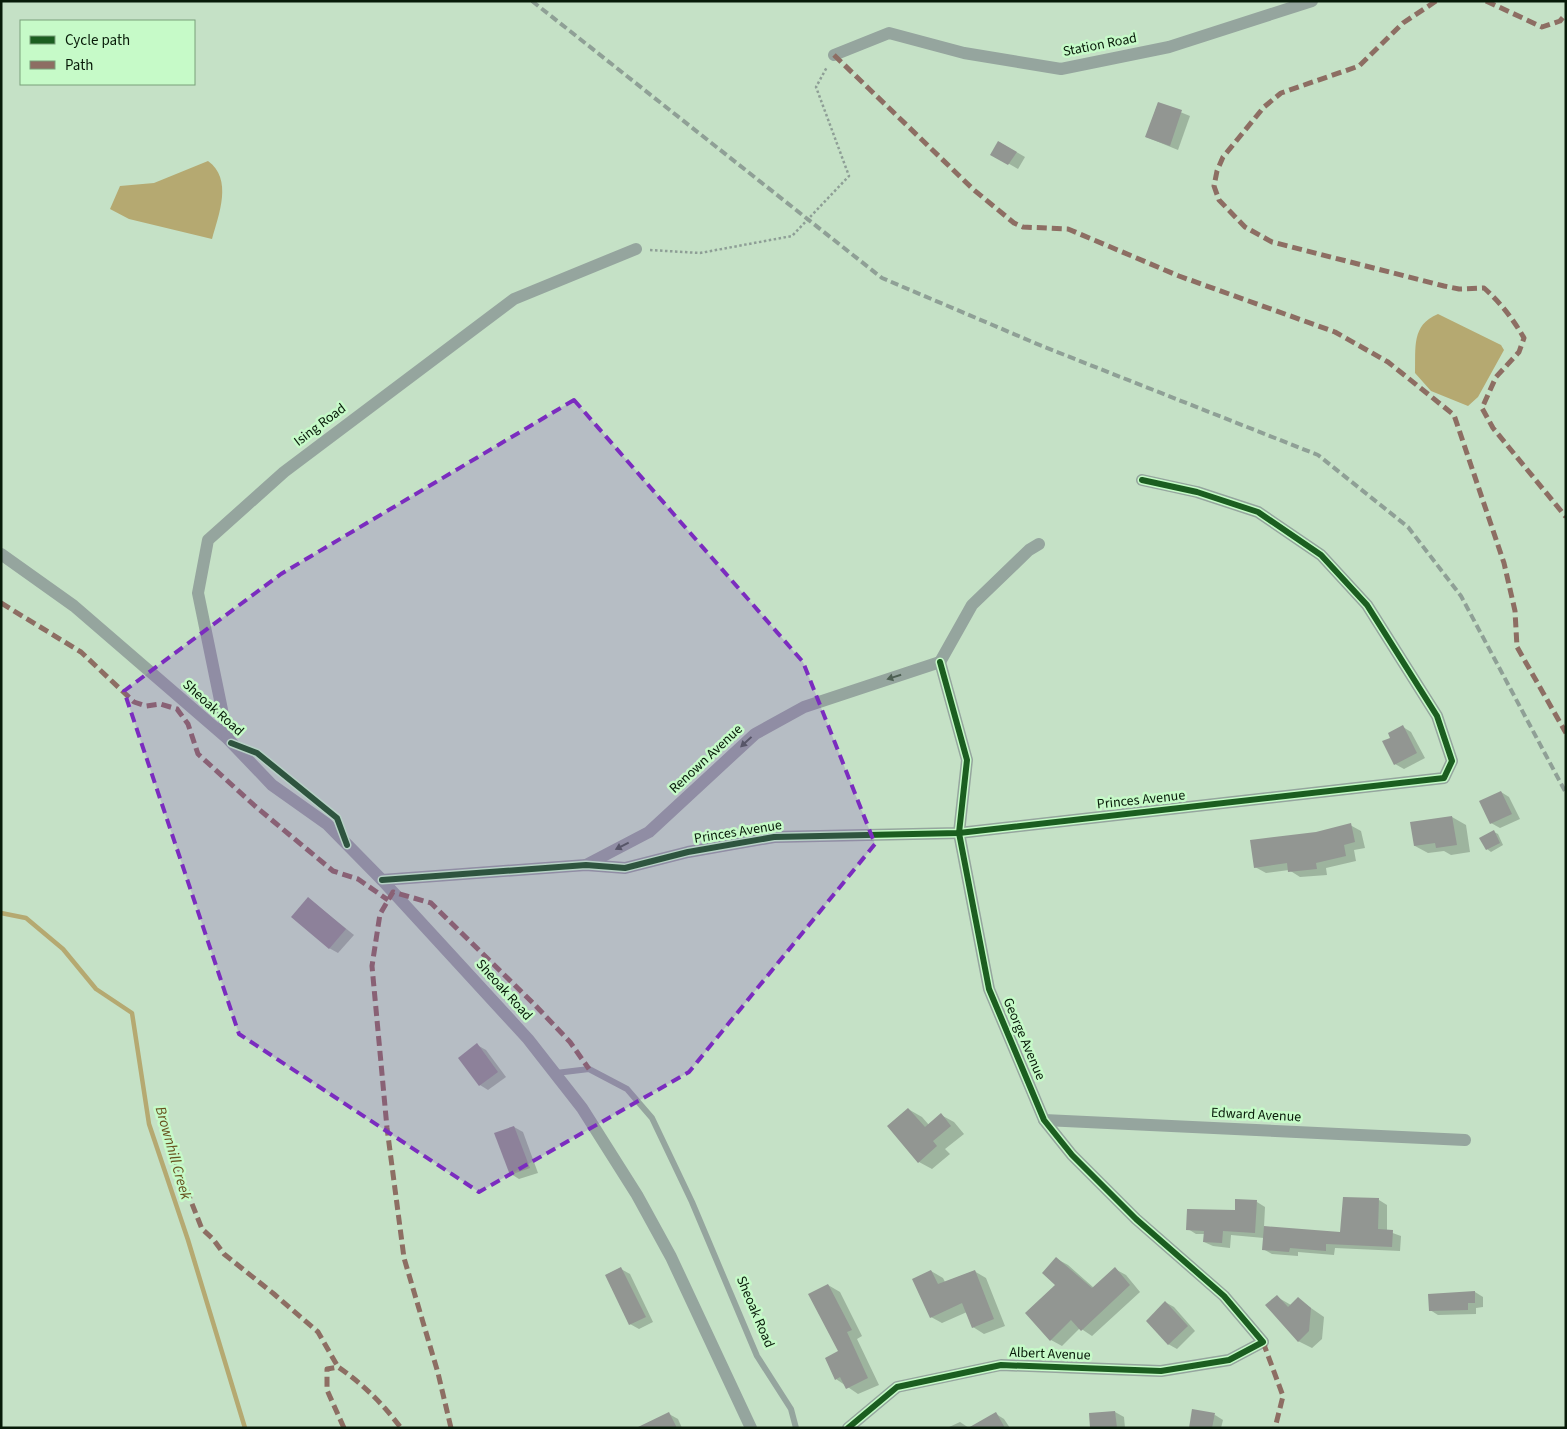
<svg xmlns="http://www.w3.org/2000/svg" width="1567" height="1429" font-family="'Source Sans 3',sans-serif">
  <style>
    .water { fill: #b5a971 }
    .shadow { fill: #0003 }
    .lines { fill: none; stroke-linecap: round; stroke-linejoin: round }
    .stream { stroke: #b5a971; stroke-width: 4.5 }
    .building { fill: #929692 }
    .path { stroke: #8e9e96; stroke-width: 2.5; stroke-dasharray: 2.5 2.5; stroke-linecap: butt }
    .lane { stroke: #95a59e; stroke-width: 6 }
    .street { stroke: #95a59e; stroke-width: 12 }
    .rail { stroke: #8fa096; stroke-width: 4; stroke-dasharray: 8 4; stroke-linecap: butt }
    .quiet { stroke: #8d6e63; stroke-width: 5; stroke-dasharray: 10 5; stroke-linecap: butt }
    .cycleway-casing { stroke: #c6fac8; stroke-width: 9 }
    .cycleway { stroke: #1b5e20; stroke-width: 6 }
    .oneway { fill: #4e6053 }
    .marked { fill: #7b2cbf; fill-opacity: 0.2; stroke: #7b2cbf; stroke-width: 4; stroke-dasharray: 10 6; stroke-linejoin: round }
    .labels { text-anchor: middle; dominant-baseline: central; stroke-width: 5; stroke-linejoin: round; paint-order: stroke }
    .street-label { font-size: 14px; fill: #071a08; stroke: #c6fac8 }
    .water-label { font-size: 15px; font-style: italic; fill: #67511e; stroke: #c6fac8 }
  </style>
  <rect width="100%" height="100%" fill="#c5e1c6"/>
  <g class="water">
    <path d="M208 161C233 179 219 214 212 239L129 219 110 209 120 186 154 183Z"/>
    <path d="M1438 314 1501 345 1504 350 1478 397 1468 406 1431 391 1415 373C1416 348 1411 325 1438 314Z"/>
  </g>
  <g class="shadow">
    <polygon points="1158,103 1190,116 1178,150 1146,137"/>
    <polygon points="999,142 1025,157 1018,169 992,154"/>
    <polygon points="1403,727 1411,732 1425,758 1404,769 1395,764 1392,738"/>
    <polygon points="1501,792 1509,797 1520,819 1500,828 1491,823 1481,802"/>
    <polygon points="1452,817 1466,825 1470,852 1451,855 1444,851 1428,853 1415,846 1411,823"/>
    <polygon points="1350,825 1361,831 1365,848 1354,850 1356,861 1326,868 1327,875 1300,877 1289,870 1266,873 1255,867"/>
    <polygon points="1494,832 1498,834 1503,845 1491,852 1487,849"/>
    <polygon points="308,898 354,935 338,953 329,948"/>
    <polygon points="477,1045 486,1050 506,1077 488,1090 480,1085"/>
    <polygon points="908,1109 922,1117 929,1125 941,1115 954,1122 964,1134 945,1149 950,1154 932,1169 919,1162"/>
    <polygon points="514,1127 523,1132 538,1173 519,1179 511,1174"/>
    <polygon points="1379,1200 1387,1205 1387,1231 1401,1236 1400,1251 1335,1248 1334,1255 1298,1252 1298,1256 1272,1254 1263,1249 1264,1238 1231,1235 1230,1248 1213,1246 1204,1242 1205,1234 1196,1234 1188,1229 1257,1202 1265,1207 1264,1227 1341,1234"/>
    <polygon points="1057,1259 1068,1265 1094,1288 1115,1269 1126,1275 1140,1292 1092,1336 1080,1328 1062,1346 1051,1340 1027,1313 1057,1285"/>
    <polygon points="621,1269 630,1274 653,1322 639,1329 630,1324"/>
    <polygon points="931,1271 943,1278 945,1282 974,1271 986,1278 1005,1326 984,1334 973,1327 967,1312 942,1323 931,1317"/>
    <polygon points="828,1285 840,1292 862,1336 857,1339 879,1385 858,1394 836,1379 840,1352"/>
    <polygon points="1475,1292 1483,1297 1483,1307 1476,1308 1476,1314 1438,1315 1430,1310"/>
    <polygon points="1277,1297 1291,1305 1298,1299 1324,1317 1322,1339 1312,1348 1298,1341"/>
    <polygon points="1165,1302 1174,1307 1195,1331 1177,1349 1168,1344"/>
    <polygon points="1115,1412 1124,1417 1125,1428 1091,1428 1090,1414"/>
    <polygon points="669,1414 678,1419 682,1428 645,1428"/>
    <polygon points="996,1414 1004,1419 1010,1428 971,1428"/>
    <polygon points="1215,1415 1223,1420 1221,1428 1190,1428"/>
    <polygon points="960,1422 969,1428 947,1428"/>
  </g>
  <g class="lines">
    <polyline class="stream" points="1,913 26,918 63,949 96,989 132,1013 149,1124 188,1240 245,1428"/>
  </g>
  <g class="building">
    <polygon points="1158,102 1182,110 1170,146 1145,137"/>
    <polygon points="998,141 1017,152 1008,165 990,155"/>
    <polygon points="1403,725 1417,753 1394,765 1382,741 1390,738 1388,733"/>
    <polygon points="1501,791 1512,814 1490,824 1479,801"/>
    <polygon points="1452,816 1457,845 1436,848 1435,843 1414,846 1410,822"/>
    <polygon points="1351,823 1355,842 1344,845 1346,856 1316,863 1317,869 1288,872 1287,863 1254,868 1250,840 1316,832"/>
    <polygon points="1494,830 1500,843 1486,850 1479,838"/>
    <polygon points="308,897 346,929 329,949 291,917"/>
    <polygon points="477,1043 498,1072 479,1086 458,1058"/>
    <polygon points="908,1108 925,1127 941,1113 951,1126 933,1141 937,1146 918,1163 887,1126"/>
    <polygon points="514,1126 530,1168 510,1175 494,1133"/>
    <polygon points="1343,1197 1379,1198 1378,1229 1393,1230 1392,1247 1326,1244 1326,1251 1290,1248 1289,1252 1262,1250 1264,1226 1340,1232"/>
    <polygon points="1235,1199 1257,1200 1255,1233 1223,1231 1222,1243 1203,1242 1204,1231 1186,1230 1187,1209 1235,1210"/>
    <polygon points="1056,1257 1092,1288 1115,1267 1130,1285 1081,1331 1071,1320 1050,1341 1025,1313 1055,1285 1042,1273"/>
    <polygon points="621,1267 646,1317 629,1325 605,1275"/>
    <polygon points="931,1270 938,1284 975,1270 994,1319 972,1328 962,1303 930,1318 912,1279"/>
    <polygon points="828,1284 852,1330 847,1332 868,1378 846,1389 840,1377 835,1380 825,1358 838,1351 808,1294"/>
    <polygon points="1475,1291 1475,1303 1468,1303 1468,1310 1429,1311 1428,1294"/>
    <polygon points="1277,1295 1288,1307 1298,1297 1311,1308 1309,1331 1298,1342 1265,1305"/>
    <polygon points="1165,1301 1188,1326 1168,1345 1146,1321"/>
    <polygon points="1192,1409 1215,1413 1212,1428 1189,1428"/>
    <polygon points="1115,1411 1117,1428 1090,1428 1089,1413"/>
    <polygon points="669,1412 677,1428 636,1428"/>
    <polygon points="996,1412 1005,1428 968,1428"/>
  </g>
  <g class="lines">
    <polyline class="path" points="650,250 700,253 792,236 849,176 816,87 827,67"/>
    <polyline class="lane" points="556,1073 589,1069 627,1089 652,1118 692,1202 757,1356 791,1409 796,1428"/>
    <g class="street">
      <polyline points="834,55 889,33 964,53 1061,69 1169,47 1312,1"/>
      <polyline points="1,554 74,606 228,739 272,785 327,824 382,880 528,1039 582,1108 637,1195 671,1257 751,1428"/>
      <polyline points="940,662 972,605 1029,550 1039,544"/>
      <polyline points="228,739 198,593 208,540 284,472 514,299 636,249"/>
      <polyline points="586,865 649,832 755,734 804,707 940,662"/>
      <polyline points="382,880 586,865 625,868 688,852 774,837 959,833 1444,778 1452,761 1437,716 1367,605 1321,555 1258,512 1197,492 1142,480"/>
      <polyline points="1044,1120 1465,1140"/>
      <polyline points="848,1428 897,1387 1001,1365 1161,1371 1229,1360 1263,1342 1224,1296 1136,1219 1072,1155 1044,1120 989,989 959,833 967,760 940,662"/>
    </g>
    <polyline class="rail" points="532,1 882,278 1042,346 1318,455 1408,527 1461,596 1566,793"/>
    <g class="quiet">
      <path d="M1436 1 1403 23 1359 66 1281 93 1264 107 1223 157 1217 171 1214 186 1219 200 1245 227 1272 242 1444 286 1459 289 1484 288C1501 303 1513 319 1524 338L1519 352 1496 377 1482 408 1493 428 1566 517"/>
      <polyline points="1486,1 1542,27 1560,21 1566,14"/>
      <polyline points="834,55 974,190 1014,223 1023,227 1068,229 1179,276 1335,332 1388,362 1454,415 1504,563 1515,611 1517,647 1566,733"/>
      <polyline points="1,603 81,652 134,702 146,706 160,704 177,709 188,724 198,754 255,806 333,871 358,879 388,900"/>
      <polyline points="170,1148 202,1229 213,1239 224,1254 274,1294 318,1332 338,1367"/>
      <polyline points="1263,1342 1283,1396 1275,1428"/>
      <path d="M344 1428 327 1390V1369L338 1367C363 1384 383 1404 401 1428"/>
      <polyline points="451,1428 438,1373 404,1258 387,1128 372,966 380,914 393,892 431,903 534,1004 570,1042 589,1069"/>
    </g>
    <defs>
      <g id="cycleway">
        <polyline points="231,743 257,753 337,818 347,845"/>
        <polyline points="382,880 586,865 625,868 688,852 774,837 959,833 1444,778 1452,761 1437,716 1367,605 1321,555 1258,512 1197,492 1142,480"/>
        <polyline points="848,1428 897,1387 1001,1365 1161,1371 1229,1360 1263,1342 1224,1296 1136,1219 1072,1155 1044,1120 989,989 959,833 967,760 940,662"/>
      </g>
    </defs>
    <use href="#cycleway" class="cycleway-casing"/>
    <use href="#cycleway" class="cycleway"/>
  </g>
  <defs><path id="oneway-solid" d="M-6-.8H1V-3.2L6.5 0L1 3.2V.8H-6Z" transform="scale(1.25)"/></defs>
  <g class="oneway">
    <use href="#oneway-solid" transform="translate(894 677) rotate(162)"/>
    <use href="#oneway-solid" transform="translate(746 742) rotate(137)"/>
    <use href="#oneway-solid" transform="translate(622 846) rotate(153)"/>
  </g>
  <path class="marked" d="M574 400 803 662 875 844 689 1072 479 1192 239 1034 124 691 281 574Z"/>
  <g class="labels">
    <g class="street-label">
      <text transform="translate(1100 45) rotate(-11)">Station Road</text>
      <text transform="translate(320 425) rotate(-37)">Ising Road</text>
      <text transform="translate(213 708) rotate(42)">Sheoak Road</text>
      <text transform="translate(706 759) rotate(-43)">Renown Avenue</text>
      <text transform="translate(1141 800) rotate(-6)">Princes Avenue</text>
      <text transform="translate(738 832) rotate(-9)">Princes Avenue</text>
      <text transform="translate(504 990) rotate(48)">Sheoak Road</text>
      <text transform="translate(1024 1039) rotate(67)">George Avenue</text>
      <text transform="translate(1256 1115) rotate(3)">Edward Avenue</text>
      <text transform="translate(755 1312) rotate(67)">Sheoak Road</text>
      <text transform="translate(1050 1354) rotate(2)">Albert Avenue</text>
    </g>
    <g class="water-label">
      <text transform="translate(173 1153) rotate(74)">Brownhill Creek</text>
    </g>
  </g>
  <rect width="1567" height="1429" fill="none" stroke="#071a08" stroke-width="5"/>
  <rect x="20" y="20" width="175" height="65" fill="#c6fac8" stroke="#7aa07b"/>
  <rect x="30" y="36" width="25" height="8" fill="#1b5e20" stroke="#7aa07b"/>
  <text x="65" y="45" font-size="15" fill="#071a08">Cycle path</text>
  <rect x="30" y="61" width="25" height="8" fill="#8d6e63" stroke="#7aa07b"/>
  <text x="65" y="70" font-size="15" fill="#071a08">Path</text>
</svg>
